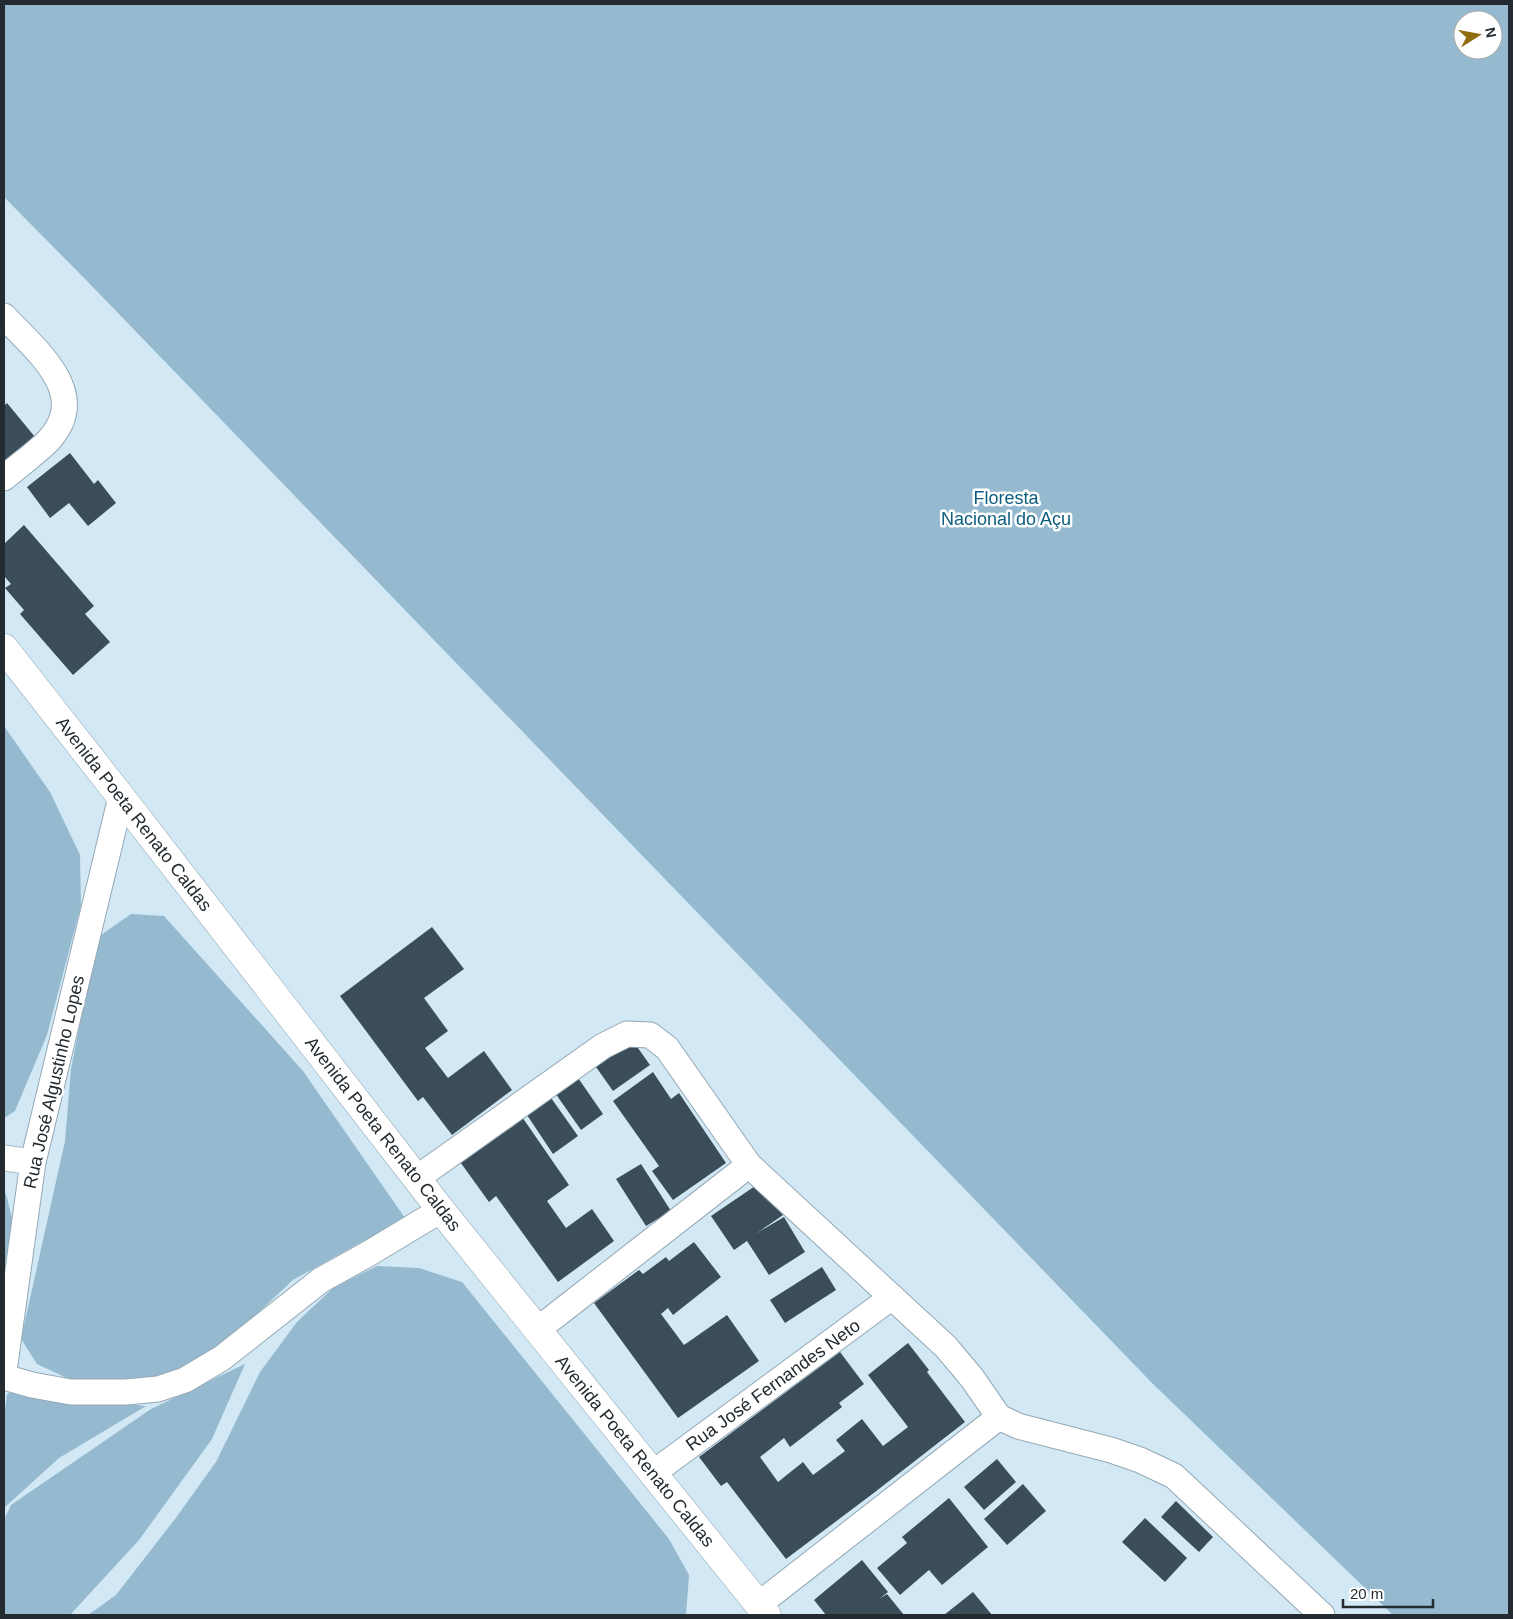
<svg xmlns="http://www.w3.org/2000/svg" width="1513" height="1619" font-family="Arial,sans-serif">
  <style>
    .green { fill: #95bacf; fill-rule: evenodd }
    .building { fill: #3b4d58 }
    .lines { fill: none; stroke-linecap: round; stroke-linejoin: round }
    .minor-casing { stroke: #94a8b5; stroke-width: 27 }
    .secondary-casing { stroke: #94a8b5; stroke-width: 29 }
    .minor { stroke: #fff; stroke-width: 25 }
    .secondary { stroke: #fff; stroke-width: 28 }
    .labels { text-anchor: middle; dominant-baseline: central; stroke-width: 5; stroke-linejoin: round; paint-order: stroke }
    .park-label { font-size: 18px; fill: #0b5d7f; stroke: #fff }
    .street-label { font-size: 18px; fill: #232b30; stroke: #fff }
  </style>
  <rect width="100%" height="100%" fill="#d2e8f5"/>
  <g class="green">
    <path d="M4 4H1509V1615H1393L1152 1383 88 282 4 197ZM1463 20H1493V50H1463Z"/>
    <polygon points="4,726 50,792 80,855 81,905 47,1035 15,1111 4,1118"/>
    <polygon points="131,914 164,916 303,1071 405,1218 293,1280 230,1339 175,1375 114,1389 69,1379 37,1364 21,1339 65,1141 71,1069 92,962 101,935"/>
    <polygon points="4,1192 6,1194 15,1230 7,1266 4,1270"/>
    <polygon points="377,1266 419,1268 462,1282 669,1539 689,1575 686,1615 88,1615 116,1595 175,1519 216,1462 260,1372 297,1322 333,1288"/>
    <polygon points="245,1364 212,1439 139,1540 70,1615 4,1615 4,1520 11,1505 151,1409"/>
    <polygon points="13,1391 146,1406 59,1458 4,1508 4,1418 7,1394"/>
  </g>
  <g class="building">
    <polygon points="7,403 35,437 4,463 4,406"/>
    <polygon points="70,453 94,484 98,480 116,503 88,526 69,503 50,518 27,487"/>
    <polygon points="24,525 94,606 85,614 110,642 73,675 20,614 24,610 5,588 11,584 4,576 4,544"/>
    <polygon points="432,927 464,969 424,998 448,1031 425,1048 448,1078 484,1051 512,1090 452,1135 423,1097 418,1101 340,996"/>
    <polygon points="633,1041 650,1065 613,1091 596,1067"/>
    <polygon points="653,1072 671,1099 679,1093 726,1163 673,1200 652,1171 659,1166 613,1101"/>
    <polygon points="576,1075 603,1114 581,1130 553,1090"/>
    <polygon points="549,1095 578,1136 553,1154 525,1112"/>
    <polygon points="520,1114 569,1185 547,1201 566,1228 592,1209 614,1241 558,1282 496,1196 489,1202 458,1159"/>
    <polygon points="641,1164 671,1211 646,1226 616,1179"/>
    <polygon points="761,1182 783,1215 757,1233 784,1217 805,1252 769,1275 747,1241 734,1250 711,1216"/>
    <polygon points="694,1242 721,1277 673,1315 668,1308 661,1314 684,1345 727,1315 759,1361 678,1418 594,1303 639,1270 643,1274 666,1257 669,1261"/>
    <polygon points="822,1267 836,1290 785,1323 770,1300"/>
    <polygon points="908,1343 929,1370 927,1372 965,1422 875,1492 786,1559 727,1482 721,1486 699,1457 840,1352 864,1384 839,1403 842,1407 790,1447 784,1438 760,1457 778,1482 803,1462 813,1475 845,1451 836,1440 862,1419 883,1446 908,1427 868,1375"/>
    <polygon points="997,1459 1016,1482 984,1510 964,1487"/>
    <polygon points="1023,1484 1046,1511 1007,1545 984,1519"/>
    <polygon points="949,1498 988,1547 942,1585 929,1570 900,1595 877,1568 907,1543 902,1537"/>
    <polygon points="1176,1501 1213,1537 1199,1552 1161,1517"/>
    <polygon points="1145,1518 1187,1558 1165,1582 1122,1542"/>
    <polygon points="862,1560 888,1592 879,1599 887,1594 904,1615 826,1615 814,1600"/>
    <polygon points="973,1592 992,1615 944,1615"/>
  </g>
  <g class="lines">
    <defs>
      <g id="minor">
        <path d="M4 316C34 349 93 393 48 441 35 454 18 466 4 478"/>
        <polyline points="4,1158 33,1162"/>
        <polyline points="417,1178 603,1046 627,1034 650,1035 667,1048 749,1165 946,1347 972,1378 999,1417 1018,1426 1111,1450 1140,1460 1174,1476 1322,1615"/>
        <polyline points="537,1330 749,1165"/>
        <polyline points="4,1371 33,1162 121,797"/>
        <polyline points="4,1377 32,1385 71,1392 126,1392 158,1389 185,1380 222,1358 321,1280 368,1254 441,1210"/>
        <polyline points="653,1473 892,1297"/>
        <polyline points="758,1605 999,1417"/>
      </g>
      <polyline id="secondary" points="4,648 121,797 441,1210 767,1615"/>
    </defs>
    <use href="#minor" class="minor-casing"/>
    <use href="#secondary" class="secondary-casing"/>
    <use href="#minor" class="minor"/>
    <use href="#secondary" class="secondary"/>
  </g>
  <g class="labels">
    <g class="park-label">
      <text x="1006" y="498">Floresta<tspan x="1006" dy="21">Nacional do Açu</tspan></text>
    </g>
    <g class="street-label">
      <text transform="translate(134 814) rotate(52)">Avenida Poeta Renato Caldas</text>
      <text transform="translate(54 1082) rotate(-77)">Rua José Algustinho Lopes</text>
      <text transform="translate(383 1134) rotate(52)">Avenida Poeta Renato Caldas</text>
      <text transform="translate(773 1385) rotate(-36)">Rua José Fernandes Neto</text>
      <text transform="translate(635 1451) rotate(51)">Avenida Poeta Renato Caldas</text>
    </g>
  </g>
  <rect width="1513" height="1619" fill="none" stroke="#232b30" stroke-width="10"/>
  <g transform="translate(1478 35) rotate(79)"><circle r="24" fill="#ffffff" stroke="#a7aaac"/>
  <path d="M0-4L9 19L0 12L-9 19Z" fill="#906c11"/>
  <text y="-8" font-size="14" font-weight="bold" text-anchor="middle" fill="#232b30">N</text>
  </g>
  <path d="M1343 1599v8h90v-8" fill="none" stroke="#232b30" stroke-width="2.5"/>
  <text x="1350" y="1599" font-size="15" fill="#232b30" stroke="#ffffff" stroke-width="4" paint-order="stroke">20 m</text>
</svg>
